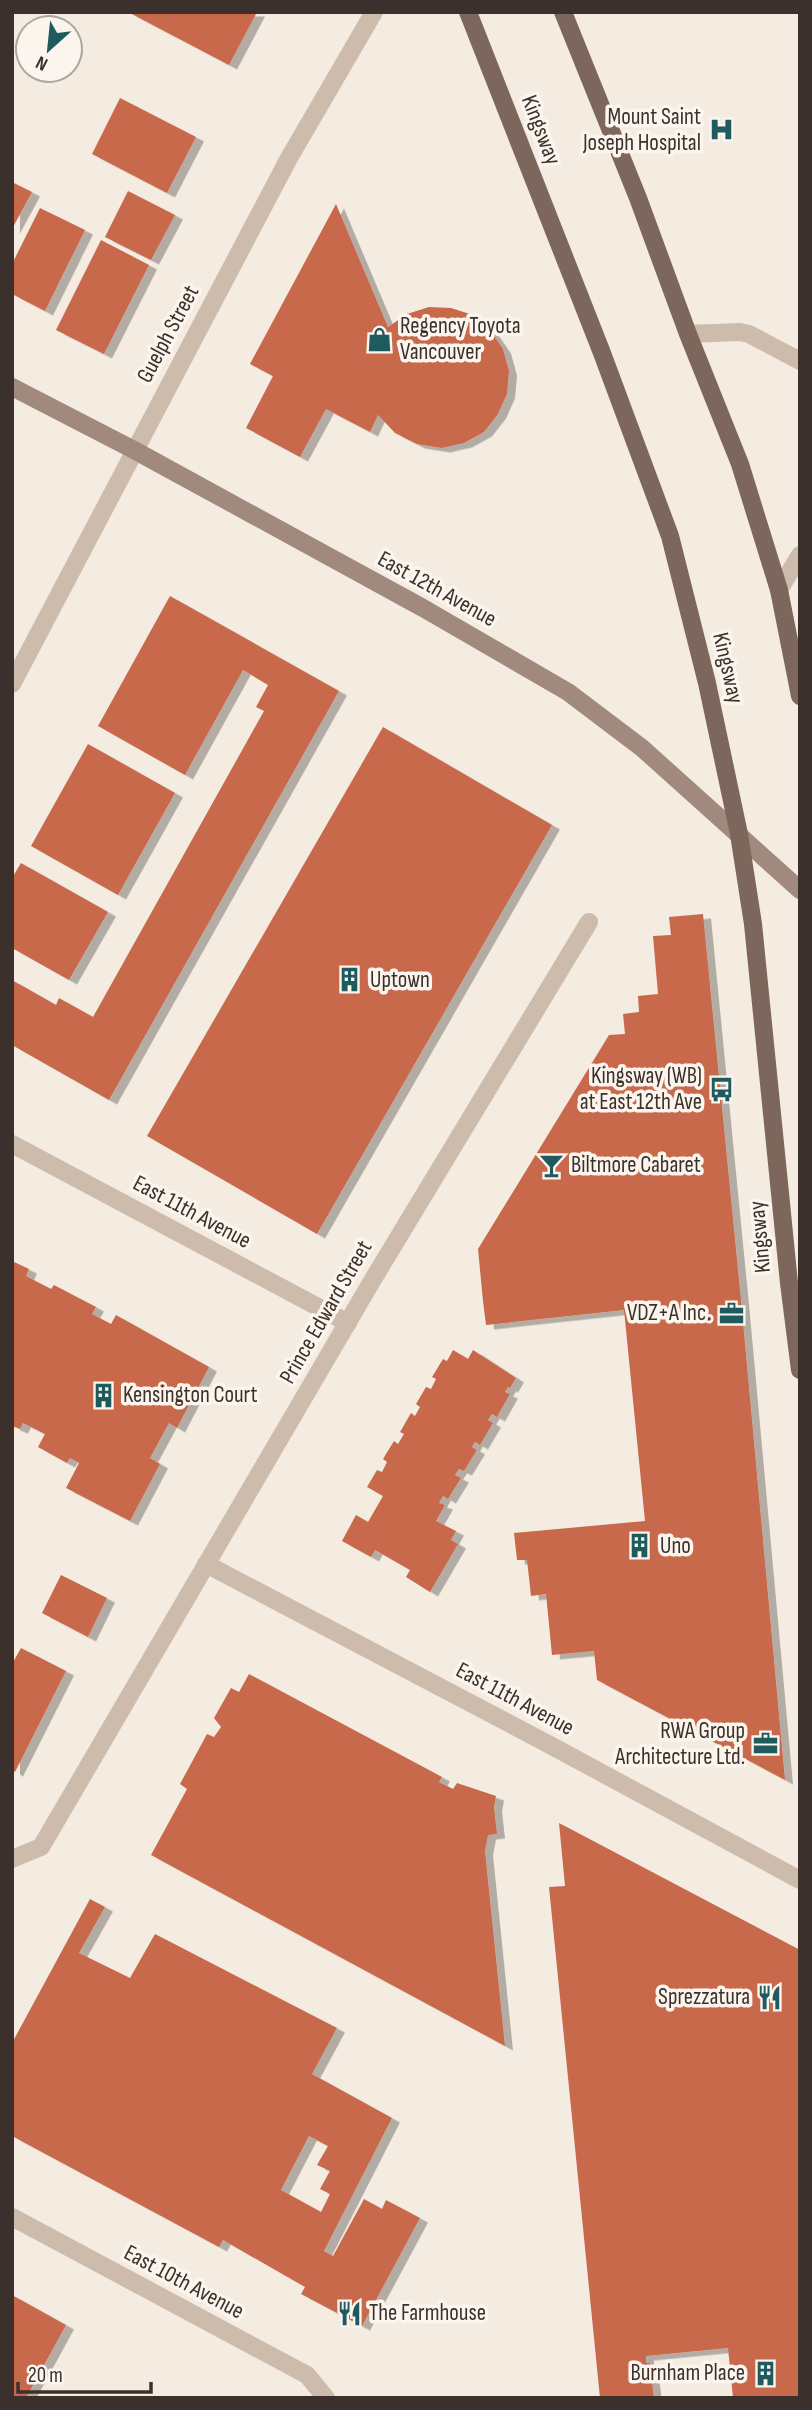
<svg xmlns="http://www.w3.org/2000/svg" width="812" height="2410" font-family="'Sofia Sans Condensed',sans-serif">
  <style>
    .building { fill: #c8694b; fill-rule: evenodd; filter: url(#shadow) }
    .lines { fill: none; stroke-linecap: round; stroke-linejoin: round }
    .street { stroke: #cdbbac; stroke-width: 18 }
    .secondary { stroke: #a18a7d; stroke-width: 18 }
    .primary { stroke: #7d675c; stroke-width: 18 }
    .labels { text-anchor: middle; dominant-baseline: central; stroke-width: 7; stroke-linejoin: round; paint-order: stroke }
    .poi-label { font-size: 23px; fill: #3b302b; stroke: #fbf5ee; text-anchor: end }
    .street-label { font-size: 23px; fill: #3b302b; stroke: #fbf5ee }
  </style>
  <defs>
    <filter id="shadow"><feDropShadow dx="8" dy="4.5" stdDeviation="0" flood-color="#0004"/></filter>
  </defs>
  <rect width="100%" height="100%" fill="#f4ebe1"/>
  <g class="building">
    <polygon points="128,12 257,12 229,65"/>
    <polygon points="120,98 196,137 167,193 92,154"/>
    <polygon points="12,182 32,192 12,229"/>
    <polygon points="128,191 175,215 151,260 105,237"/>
    <polygon points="336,204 388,327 407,314 429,307 451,308 473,315 490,330 503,349 509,371 507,394 498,414 484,432 464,443 442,448 417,444 395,433 378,415 370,432 326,409 300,457 246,428 273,376 250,364"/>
    <polygon points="40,208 85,230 45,311 12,294 12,264"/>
    <polygon points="101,240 149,265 104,354 56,330"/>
    <polygon points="170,596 339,691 109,1100 12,1045 12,980 56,1005 59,998 93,1017 264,711 256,707 268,685 243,670 185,775 98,726"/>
    <polygon points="383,727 552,825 317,1234 147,1136"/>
    <polygon points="88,744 175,793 118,895 31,846"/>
    <polygon points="21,863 108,912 69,980 12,948 12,878"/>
    <polygon points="703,914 741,1300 785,1780 597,1680 594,1651 552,1655 546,1594 531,1596 527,1560 517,1560 514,1533 645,1521 624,1310 486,1325 483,1301 478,1249 609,1035 625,1034 623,1014 639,1012 638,996 658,994 653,936 671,935 669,917"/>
    <polygon points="12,1261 29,1269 26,1276 51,1289 54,1285 96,1307 92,1314 111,1324 116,1315 209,1367 177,1428 169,1423 150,1458 160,1464 130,1521 66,1488 79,1463 70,1458 67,1463 38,1447 45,1434 23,1423 20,1429 12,1426"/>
    <polygon points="453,1350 468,1359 473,1350 516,1378 510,1388 508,1387 505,1392 510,1394 497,1417 492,1414 488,1420 493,1423 480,1445 475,1442 472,1447 477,1450 464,1471 459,1469 455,1475 461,1478 448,1499 443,1496 439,1503 445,1505 436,1521 456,1531 451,1540 458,1544 430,1592 406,1577 410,1570 375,1550 371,1557 342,1541 356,1515 368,1522 383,1496 367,1487 377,1470 382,1472 387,1462 383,1459 394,1441 398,1444 404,1434 400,1432 411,1413 415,1416 420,1407 416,1404 426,1387 431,1389 436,1379 432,1377 443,1359 447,1361"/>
    <polygon points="61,1575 107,1598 88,1637 42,1613"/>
    <polygon points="21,1648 66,1671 15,1772 12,1770 12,1664"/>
    <polygon points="249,1674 442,1777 439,1782 453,1789 457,1783 496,1796 494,1807 497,1834 488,1835 485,1851 505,2046 151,1855 187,1789 180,1784 207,1734 214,1737 221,1727 214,1718 231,1688 239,1692"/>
    <polygon points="559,1823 800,1950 800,2398 733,2398 728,2348 646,2356 646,2363 650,2363 654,2398 600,2398 549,1887 565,1886"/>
    <path d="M90 1899 105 1907 79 1953 130 1978 155 1934 337 2028 312 2074 392 2118 324 2251 333 2256 364 2199 382 2209 386 2200 420 2218 362 2326 301 2294 305 2287 223 2240 219 2247 12 2136V2043ZM309 2136 328 2146 317 2165 330 2171 320 2189 330 2194 321 2212 281 2190Z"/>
    <polygon points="12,2295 66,2325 26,2398 12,2398"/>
  </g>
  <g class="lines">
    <g class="street">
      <polyline points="688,334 740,332 749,334 800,361"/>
      <polyline points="779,590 800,555"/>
      <polyline points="12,684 289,158 374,12"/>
      <polyline points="12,1144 348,1323"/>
      <polyline points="206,1564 550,1745 800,1880"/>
      <polyline points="12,1859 41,1847 372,1281 589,922"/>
      <polyline points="12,2217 307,2375 326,2398"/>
    </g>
    <polyline class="secondary" points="12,387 134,450 423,608 568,692 642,748 800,890"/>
    <g class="primary">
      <polyline points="468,12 602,353 670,536 707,683 739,834 753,924 789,1283 800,1370"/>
      <polyline points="563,12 638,198 688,334 740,464 779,590 800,696"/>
    </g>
  </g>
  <defs>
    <symbol id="hospital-bare" viewBox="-9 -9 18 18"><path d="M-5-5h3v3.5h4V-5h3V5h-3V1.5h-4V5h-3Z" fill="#1f5a5e" stroke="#fbf5ee" stroke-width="2.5" paint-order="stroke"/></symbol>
    <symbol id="shop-bare" viewBox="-9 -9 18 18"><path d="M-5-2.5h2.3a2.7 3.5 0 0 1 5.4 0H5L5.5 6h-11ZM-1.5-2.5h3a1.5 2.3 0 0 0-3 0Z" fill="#1f5a5e" stroke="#fbf5ee" stroke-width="2.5" paint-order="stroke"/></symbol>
    <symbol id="building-bare" viewBox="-9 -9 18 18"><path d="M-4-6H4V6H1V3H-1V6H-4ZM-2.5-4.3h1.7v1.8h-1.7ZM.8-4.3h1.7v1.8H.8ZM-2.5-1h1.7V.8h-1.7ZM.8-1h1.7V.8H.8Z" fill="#1f5a5e" stroke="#fbf5ee" stroke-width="2.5" paint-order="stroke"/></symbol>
    <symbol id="bus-bare" viewBox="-9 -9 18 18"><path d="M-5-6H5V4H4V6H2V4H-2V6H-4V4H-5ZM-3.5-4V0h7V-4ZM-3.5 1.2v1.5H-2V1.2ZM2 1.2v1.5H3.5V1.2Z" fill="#1f5a5e" stroke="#fbf5ee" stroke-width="2.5" paint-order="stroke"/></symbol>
    <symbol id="bar-bare" viewBox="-9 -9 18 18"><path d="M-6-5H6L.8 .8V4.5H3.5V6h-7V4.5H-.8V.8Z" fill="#1f5a5e" stroke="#fbf5ee" stroke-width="2.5" paint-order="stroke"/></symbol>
    <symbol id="office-bare" viewBox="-9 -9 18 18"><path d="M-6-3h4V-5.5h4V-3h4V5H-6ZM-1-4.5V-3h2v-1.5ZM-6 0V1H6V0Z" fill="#1f5a5e" stroke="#fbf5ee" stroke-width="2.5" paint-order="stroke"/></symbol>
    <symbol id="restaurant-bare" viewBox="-9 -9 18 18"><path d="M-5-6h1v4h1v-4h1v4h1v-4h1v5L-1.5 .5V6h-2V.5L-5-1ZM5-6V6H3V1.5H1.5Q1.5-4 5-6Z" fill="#1f5a5e" stroke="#fbf5ee" stroke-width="2.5" paint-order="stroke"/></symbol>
  </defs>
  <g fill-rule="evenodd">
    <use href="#hospital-bare" x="704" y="112" width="35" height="35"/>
    <use href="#shop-bare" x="362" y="322" width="35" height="35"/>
    <use href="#building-bare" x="332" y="962" width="35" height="35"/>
    <use href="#bus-bare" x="704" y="1072" width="35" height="35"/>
    <use href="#bar-bare" x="534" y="1148" width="35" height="35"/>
    <use href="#office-bare" x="714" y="1296" width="35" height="35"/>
    <use href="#building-bare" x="86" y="1378" width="35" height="35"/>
    <use href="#building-bare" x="622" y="1528" width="35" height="35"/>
    <use href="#office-bare" x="748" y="1726" width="35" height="35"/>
    <use href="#restaurant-bare" x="752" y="1980" width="35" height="35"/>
    <use href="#restaurant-bare" x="332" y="2296" width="35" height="35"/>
    <use href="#building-bare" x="748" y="2356" width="35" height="35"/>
  </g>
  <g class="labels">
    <g class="poi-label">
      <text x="701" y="117">Mount Saint<tspan x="701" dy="26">Joseph Hospital</tspan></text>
      <text x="400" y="326" text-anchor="start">Regency Toyota<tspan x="400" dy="26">Vancouver</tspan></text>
      <text x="370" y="980" text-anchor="start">Uptown</text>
      <text x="702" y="1076">Kingsway (WB)<tspan x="702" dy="26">at East 12th Ave</tspan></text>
      <text x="571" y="1165" text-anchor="start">Biltmore Cabaret</text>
      <text x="711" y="1313">VDZ+A Inc.</text>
      <text x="123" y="1395" text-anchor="start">Kensington Court</text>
      <text x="660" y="1546" text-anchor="start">Uno</text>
      <text x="745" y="1731">RWA Group<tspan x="745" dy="26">Architecture Ltd.</tspan></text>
      <text x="750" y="1997">Sprezzatura</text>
      <text x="369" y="2313" text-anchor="start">The Farmhouse</text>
      <text x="745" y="2373">Burnham Place</text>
    </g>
    <g class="street-label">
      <text transform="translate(541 130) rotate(69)">Kingsway</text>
      <text transform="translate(168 334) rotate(-62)">Guelph Street</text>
      <text transform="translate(437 589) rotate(29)">East 12th Avenue</text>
      <text transform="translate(728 668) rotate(77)">Kingsway</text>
      <text transform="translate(192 1212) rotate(28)">East 11th Avenue</text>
      <text transform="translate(760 1237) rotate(-95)">Kingsway</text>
      <text transform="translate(326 1312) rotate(-60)">Prince Edward Street</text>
      <text transform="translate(515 1699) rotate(28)">East 11th Avenue</text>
      <text transform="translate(184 2282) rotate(28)">East 10th Avenue</text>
    </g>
  </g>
  <rect width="812" height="2410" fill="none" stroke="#3b302b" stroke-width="28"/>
  <g transform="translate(49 49) rotate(207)"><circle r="33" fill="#fbf5ee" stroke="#aea6a0" stroke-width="2"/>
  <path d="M0-5L12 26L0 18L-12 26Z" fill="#1f5a5e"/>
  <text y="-10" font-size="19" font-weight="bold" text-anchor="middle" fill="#3b302b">N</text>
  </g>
  <path d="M18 2382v10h133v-10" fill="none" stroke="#3b302b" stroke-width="3.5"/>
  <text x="28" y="2382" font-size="21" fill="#3b302b" stroke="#fbf5ee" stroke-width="5" paint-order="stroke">20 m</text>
</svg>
